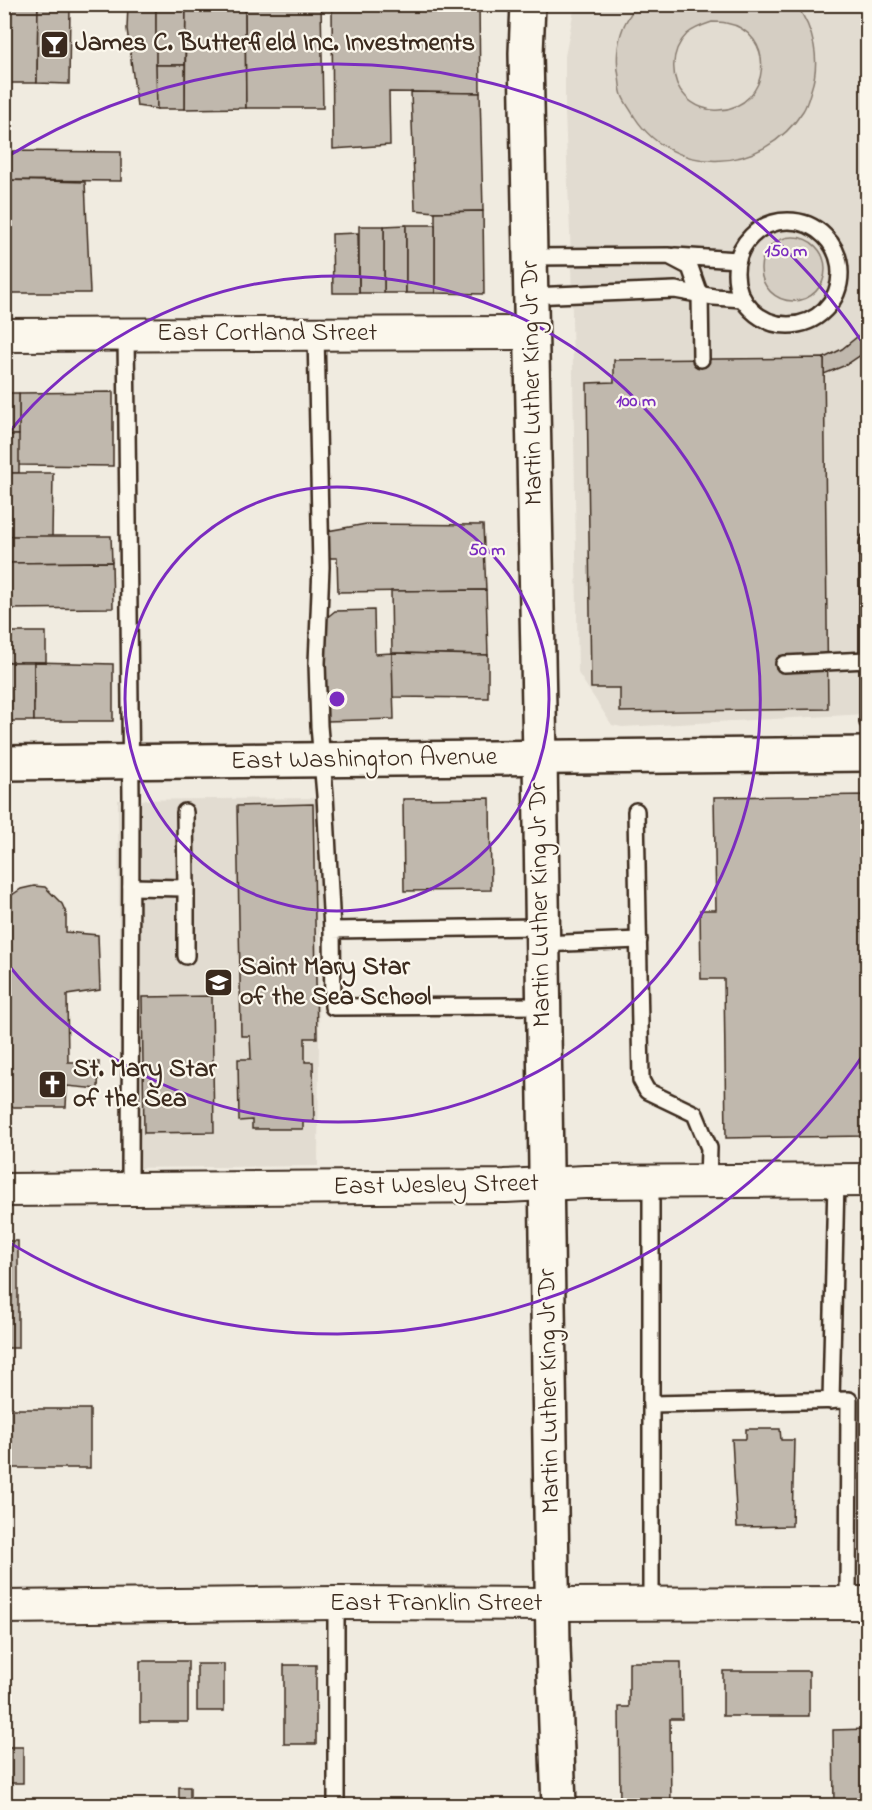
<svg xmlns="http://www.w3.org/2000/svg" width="872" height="1810" font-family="'Indie Flower',sans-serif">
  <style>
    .built { fill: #e2dcd1 }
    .green { fill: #d5cec3; stroke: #887c70; stroke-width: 1.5; fill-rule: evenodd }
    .building { fill: #c0b8ad; stroke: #3b2a1e; stroke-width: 1.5 }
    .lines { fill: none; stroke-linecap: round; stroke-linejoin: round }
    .service-casing { stroke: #3b2a1e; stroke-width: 20 }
    .minor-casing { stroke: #3b2a1e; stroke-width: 36 }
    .tertiary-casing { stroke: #3b2a1e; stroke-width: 38 }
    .secondary-casing { stroke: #3b2a1e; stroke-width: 38 }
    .service { stroke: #fbf7ec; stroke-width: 15 }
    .minor { stroke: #fbf7ec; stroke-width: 32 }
    .tertiary { stroke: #fbf7ec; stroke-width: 33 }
    .secondary { stroke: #fbf7ec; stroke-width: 33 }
    .ring { fill: none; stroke: #7b2cbf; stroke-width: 3 }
    .labels { text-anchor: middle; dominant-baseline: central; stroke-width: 4.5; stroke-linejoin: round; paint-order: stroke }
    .poi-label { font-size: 26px; font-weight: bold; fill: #3b2a1e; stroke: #fbf7ec; text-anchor: start }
    .street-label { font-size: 26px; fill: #3b2a1e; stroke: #fbf7ec }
    .centre { fill: #7b2cbf; stroke: #fbf7ec; stroke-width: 3 }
    .ring-label { font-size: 18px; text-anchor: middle; font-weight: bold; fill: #7b2cbf; stroke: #fbf7ec; stroke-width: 4.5; stroke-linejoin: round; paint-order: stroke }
  </style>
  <rect width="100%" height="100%" fill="#f0ebe0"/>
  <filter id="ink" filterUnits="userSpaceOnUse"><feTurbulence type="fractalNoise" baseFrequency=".0167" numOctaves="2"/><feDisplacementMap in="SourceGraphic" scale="12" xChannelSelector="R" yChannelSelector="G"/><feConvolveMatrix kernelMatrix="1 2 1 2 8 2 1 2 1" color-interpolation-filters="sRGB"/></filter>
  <g filter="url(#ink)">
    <g class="built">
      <polygon points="575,5 867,5 867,714 622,727 612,725 578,673 571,257 565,113 565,56"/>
      <polygon points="321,798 318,1166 121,1168 118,800"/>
    </g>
    <g class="green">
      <path d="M636 5H796C814 29 821 61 811 90 809 97 807 105 803 111 763 175 669 179 631 111 628 106 624 101 622 95 620 90 620 83 619 77 616 62 617 43 623 28 626 20 632 12 636 5ZM712 22C716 22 722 22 726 23 777 32 772 107 719 110 708 111 694 106 686 97 669 80 670 51 687 34 694 28 703 25 712 22Z"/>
      <circle cx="793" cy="269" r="32"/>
    </g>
    <g class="building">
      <polygon points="4,4 38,4 37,83 4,83"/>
      <polygon points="38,4 70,4 69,84 37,83"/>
      <polygon points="128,4 156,4 157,109 137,106 127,29"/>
      <polygon points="156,4 186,4 185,65 156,65"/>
      <polygon points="186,4 245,4 246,108 185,109"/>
      <polygon points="245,4 321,4 323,108 246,108"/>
      <polygon points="332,4 479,4 480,93 389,92 390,145 333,149"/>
      <polygon points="156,65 185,65 185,109 157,109"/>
      <polygon points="411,92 480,93 483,211 435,212 415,210"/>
      <polygon points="4,151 121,152 121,181 4,180"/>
      <polygon points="4,180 85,182 90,293 4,293"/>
      <polygon points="483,211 484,294 435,293 435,212"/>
      <polygon points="406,225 406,293 384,293 384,226"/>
      <rect x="406" y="225" width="29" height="68"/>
      <rect x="359" y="226" width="25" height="67"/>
      <polygon points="358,233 359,293 333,293 332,234"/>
      <polygon points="868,328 868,350 846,365 824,374 824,358 842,349"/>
      <polygon points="824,358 828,709 620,712 620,688 591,688 587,383 614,382 614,360"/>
      <polygon points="113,392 113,466 18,465 19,393"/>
      <rect x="4" y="393" width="15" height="42"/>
      <rect x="4" y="435" width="15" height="38"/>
      <polygon points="4,473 53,473 52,537 4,536"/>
      <polygon points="366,524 483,525 486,590 338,592 337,558 322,558 322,532"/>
      <polygon points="4,536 111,536 112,562 4,563"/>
      <polygon points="112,562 113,608 4,609 4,563"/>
      <polygon points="486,590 488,655 392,653 391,591"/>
      <polygon points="374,610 375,654 392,653 394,719 327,721 325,619 335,611"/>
      <rect x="4" y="632" width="42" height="30"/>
      <polygon points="392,653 488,655 488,698 393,697"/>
      <rect x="4" y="662" width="30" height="59"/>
      <polygon points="34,662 113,664 113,721 34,721"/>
      <polygon points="868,795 868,1136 726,1138 724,979 701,979 700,910 716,910 714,797"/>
      <polygon points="490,798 491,890 404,891 403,799"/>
      <polygon points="313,804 317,1038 305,1038 305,1062 313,1062 314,1122 303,1122 303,1129 252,1129 252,1120 239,1121 238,1059 251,1059 250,1036 241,1036 237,806"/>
      <polygon points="34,886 45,887 62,904 66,913 66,932 98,935 100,990 67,995 68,1062 99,1062 98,1089 67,1086 66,1107 9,1107 9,1086 4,1086 4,904 9,897 21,889"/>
      <polygon points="212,996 214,1132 144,1133 142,997"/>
      <rect x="4" y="1241" width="14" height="107"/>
      <rect x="4" y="1409" width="86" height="59"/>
      <polygon points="746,1429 780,1429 781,1440 794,1440 792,1526 737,1527 732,1439 746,1439"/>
      <rect x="140" y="1661" width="48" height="61"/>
      <polygon points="629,1662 681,1662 682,1719 670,1719 671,1806 620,1806 619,1707 629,1707"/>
      <rect x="197" y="1664" width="27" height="47"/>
      <rect x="284" y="1665" width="32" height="79"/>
      <rect x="723" y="1671" width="86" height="45"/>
      <polygon points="868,1729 868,1806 834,1806 833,1730"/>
      <rect x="4" y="1747" width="19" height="36"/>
      <rect x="179" y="1787" width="11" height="19"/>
    </g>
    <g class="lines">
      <defs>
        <g id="service">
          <circle cx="788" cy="273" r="52"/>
          <polyline points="675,256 738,260"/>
          <polyline points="531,257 669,256 690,267 700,295 701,359"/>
          <polyline points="531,296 675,290 714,297 743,299"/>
          <polyline points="126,334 131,797 130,1190"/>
          <polyline points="316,334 321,567 317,663 319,726 325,795 332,930"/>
          <polyline points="868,542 868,722"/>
          <polyline points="784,664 867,660"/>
          <polyline points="636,811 641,1080 647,1091 695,1114 709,1148 708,1182"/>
          <polyline points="131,887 186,888 185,812"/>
          <polyline points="186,888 186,956"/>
          <polyline points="541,927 332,930 333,1007 542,1006"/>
          <polyline points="541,944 639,940"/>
          <polyline points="831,1401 836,1180"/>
          <polyline points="651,1404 849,1400 848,1603"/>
          <polyline points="336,1603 336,1806"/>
          <polyline points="651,1604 651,1181"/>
        </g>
        <g id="minor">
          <polyline points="4,335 530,333"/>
          <polyline points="4,1190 505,1186 585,1182 868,1180"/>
          <polyline points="4,1607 336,1603 553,1604 868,1603"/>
        </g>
        <polyline id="tertiary" points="528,4 526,53 540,758"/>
        <g id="secondary">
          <polyline points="540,758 553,1646 559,1806"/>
          <polyline points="4,763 868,754"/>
        </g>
      </defs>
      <use href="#service" class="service-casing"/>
      <use href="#minor" class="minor-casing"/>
      <use href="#tertiary" class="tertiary-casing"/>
      <use href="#secondary" class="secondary-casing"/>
      <use href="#service" class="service"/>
      <use href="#minor" class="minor"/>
      <use href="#tertiary" class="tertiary"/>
      <use href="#secondary" class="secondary"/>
    </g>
  </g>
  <g class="ring">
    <circle cx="337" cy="699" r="212"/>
    <path d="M6 436A423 423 0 1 1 6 962"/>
    <path d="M867 1049A635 635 0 0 1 5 1240M5 158A635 635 0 0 1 867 349"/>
  </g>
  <defs>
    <symbol id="bar-square" viewBox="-11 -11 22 22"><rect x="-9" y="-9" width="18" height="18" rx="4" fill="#3b2a1e" stroke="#fbf7ec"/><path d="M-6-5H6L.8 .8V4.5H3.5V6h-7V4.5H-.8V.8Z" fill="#fff"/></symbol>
    <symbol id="school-square" viewBox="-11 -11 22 22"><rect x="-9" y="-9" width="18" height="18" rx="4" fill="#3b2a1e" stroke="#fbf7ec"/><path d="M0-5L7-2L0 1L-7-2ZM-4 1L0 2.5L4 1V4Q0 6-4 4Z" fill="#fff"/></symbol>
    <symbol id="church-square" viewBox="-11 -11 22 22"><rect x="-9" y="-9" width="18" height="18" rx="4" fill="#3b2a1e" stroke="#fbf7ec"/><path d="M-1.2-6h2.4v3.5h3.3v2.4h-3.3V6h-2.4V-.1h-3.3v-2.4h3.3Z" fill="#fff"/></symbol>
  </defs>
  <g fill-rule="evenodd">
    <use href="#bar-square" x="38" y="28" width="33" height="33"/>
    <use href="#school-square" x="202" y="966" width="33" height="33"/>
    <use href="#church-square" x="36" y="1068" width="33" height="33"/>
  </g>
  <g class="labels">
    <g class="poi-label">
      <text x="75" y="44">James C. Butterfield Inc. Investments</text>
      <text x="240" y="968">Saint Mary Star<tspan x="240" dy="30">of the Sea School</tspan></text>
      <text x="73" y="1070">St. Mary Star<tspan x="73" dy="30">of the Sea</tspan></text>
    </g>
    <g class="street-label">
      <text x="267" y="334">East Cortland Street</text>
      <text transform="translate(533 383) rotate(-91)">Martin Luther King Jr Dr</text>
      <text transform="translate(364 760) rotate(-1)">East Washington Avenue</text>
      <text transform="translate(541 905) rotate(-91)">Martin Luther King Jr Dr</text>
      <text transform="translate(436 1186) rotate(-1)">East Wesley Street</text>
      <text transform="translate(550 1391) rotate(-91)">Martin Luther King Jr Dr</text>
      <text x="436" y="1604">East Franklin Street</text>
    </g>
  </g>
  <circle cx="337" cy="699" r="9" class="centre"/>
  <g class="ring-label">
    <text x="786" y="256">150 m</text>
    <text x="636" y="406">100 m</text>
    <text x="487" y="555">50 m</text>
  </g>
  <rect width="872" height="1810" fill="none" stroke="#fbf7ec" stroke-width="24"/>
  <rect x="12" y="12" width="848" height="1786" fill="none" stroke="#3b2a1e" stroke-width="2" filter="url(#ink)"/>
</svg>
